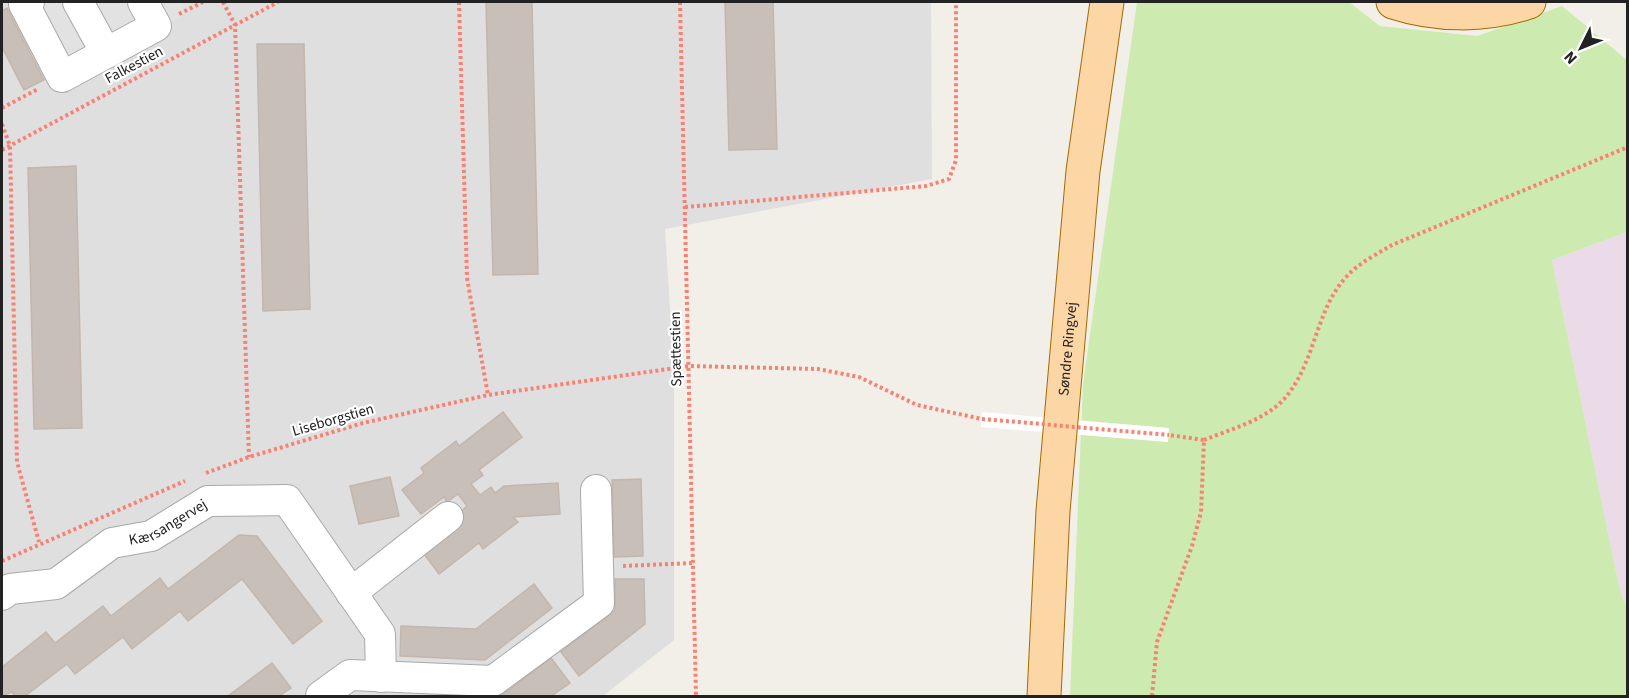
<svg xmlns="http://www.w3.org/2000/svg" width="1629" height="698" font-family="'Source Sans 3',sans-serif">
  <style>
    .residential { fill: #e0dfdf }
    .industrial { fill: #ebdbe8 }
    .grass { fill: #cdebb0 }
    .parking { fill: #e2e2e2 }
    .pier { fill: #fff }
    .building { fill: #c7bfb8; stroke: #c4b6ab; stroke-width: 1.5 }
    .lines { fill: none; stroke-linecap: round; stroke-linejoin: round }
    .minor-casing { stroke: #a9a9a9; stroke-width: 32 }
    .major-casing { stroke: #a06b00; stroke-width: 35 }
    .path { stroke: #fa8072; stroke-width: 4; stroke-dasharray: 3 3; stroke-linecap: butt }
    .minor { stroke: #fff; stroke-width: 30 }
    .major { stroke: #fcd6a4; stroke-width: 33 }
    .path-bridge { stroke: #fa8072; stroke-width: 4; stroke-dasharray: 3 3; stroke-linecap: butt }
    .labels { text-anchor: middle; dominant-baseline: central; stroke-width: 4.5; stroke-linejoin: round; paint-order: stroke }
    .street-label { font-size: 15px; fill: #222; stroke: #fff }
  </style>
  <rect width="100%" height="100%" fill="#f2efe9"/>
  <polygon class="residential" points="2,2 931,2 932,179 665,229 674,372 674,640 603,696 2,696"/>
  <polygon class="industrial" points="1627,232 1627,609 1619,586 1552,260"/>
  <polygon class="grass" points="1137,2 1349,2 1380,26 1477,36 1562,6 1627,60 1627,232 1552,260 1619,586 1627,609 1627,696 1070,696 1083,384"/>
  <polygon class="parking" points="21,2 181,2 187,13 64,80"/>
  <polygon class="pier" points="982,412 1169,428 1168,442 981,427"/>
  <g class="building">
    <polygon points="486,2 532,2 538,274 493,275"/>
    <polygon points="725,2 773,2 777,149 729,150"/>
    <polygon points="7,8 44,80 24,90 2,47 2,11"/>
    <polygon points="257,44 304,44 310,309 263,311"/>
    <polygon points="76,166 82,428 34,429 28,168"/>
    <polygon points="503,412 522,437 479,470 483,475 471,484 480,495 491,487 495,493 504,486 558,483 560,514 513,517 518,522 483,549 479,543 439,574 421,550 467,506 458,494 447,502 444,497 421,514 402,490 424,473 421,468 456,441 459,446"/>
    <polygon points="390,477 399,516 359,524 350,486"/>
    <polygon points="641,479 643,556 614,557 612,480"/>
    <polygon points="239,535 257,536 322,621 293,644 242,579 188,621 180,611 132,649 123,637 75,674 67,664 25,696 15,696 12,692 2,696 2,667 46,632 55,643 103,606 111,616 160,578 168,589"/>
    <polygon points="615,579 644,579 645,624 579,676 561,652 615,610"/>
    <polygon points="534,584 552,608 485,660 400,656 401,626 476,629"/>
    <polygon points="551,658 570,683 551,696 501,696"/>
    <polygon points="272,663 291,688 279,696 228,696"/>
  </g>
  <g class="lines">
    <defs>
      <g id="minor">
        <polyline points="29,2 24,4 62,77 156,26 143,2"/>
        <polyline points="78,2 106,53"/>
        <polyline points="351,593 448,517"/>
        <path id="s1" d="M2 595 10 589 56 584 112 543 151 536 208 501 287 500 380 634 381 677"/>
        <polyline points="321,696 350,675 493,681 599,603 596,490"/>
      </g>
      <g id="major">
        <path d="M1393 2C1436 16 1486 17 1529 2"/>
        <path id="s2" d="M1044 696 1053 511 1083 171 1107 2"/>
      </g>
    </defs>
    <use href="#minor" class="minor-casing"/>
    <use href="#major" class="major-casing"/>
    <g class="path">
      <polyline points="223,2 235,25 249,457"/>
      <polyline points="459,2 467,278 488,395"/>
      <polyline points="680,2 696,696"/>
      <polyline points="179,14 203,2"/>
      <polyline points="2,108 38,89"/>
      <polyline points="2,124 10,146 17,462 39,542"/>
      <polyline points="2,150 278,2"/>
      <polyline points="685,207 926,186 949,179 956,160 956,2"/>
      <path d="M1204 440C1231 429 1266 420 1285 398 1316 362 1315 310 1347 276 1359 263 1377 254 1392 245L1628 147"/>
      <polyline points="206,473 249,457 363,423 488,395 689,366 818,369 859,377 917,405 982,419"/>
      <polyline points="2,561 185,481"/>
      <polyline points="623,566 693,563"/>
      <polyline points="1152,696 1157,642 1192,546 1201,512 1204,440 1169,435"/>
    </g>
    <use href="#minor" class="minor"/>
    <use href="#major" class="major"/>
    <polyline class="path-bridge" points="982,419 1169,435"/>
  </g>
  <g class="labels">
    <g class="street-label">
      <text transform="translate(134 65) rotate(-28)">Falkestien</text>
      <text stroke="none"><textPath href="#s2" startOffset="348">Søndre Ringvej</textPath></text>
      <text transform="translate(676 349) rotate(-91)">Spættestien</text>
      <text transform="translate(333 420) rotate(-16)">Liseborgstien</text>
      <text stroke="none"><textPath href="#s1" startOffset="186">Kærsangervej</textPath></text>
    </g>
  </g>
  <rect width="1629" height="698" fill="none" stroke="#222222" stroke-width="6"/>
  <g transform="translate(1581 48) rotate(227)" stroke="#ffffff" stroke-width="4.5" paint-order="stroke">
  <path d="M0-4.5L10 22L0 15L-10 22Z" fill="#222222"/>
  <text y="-9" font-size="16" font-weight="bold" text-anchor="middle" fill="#222222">N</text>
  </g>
</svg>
